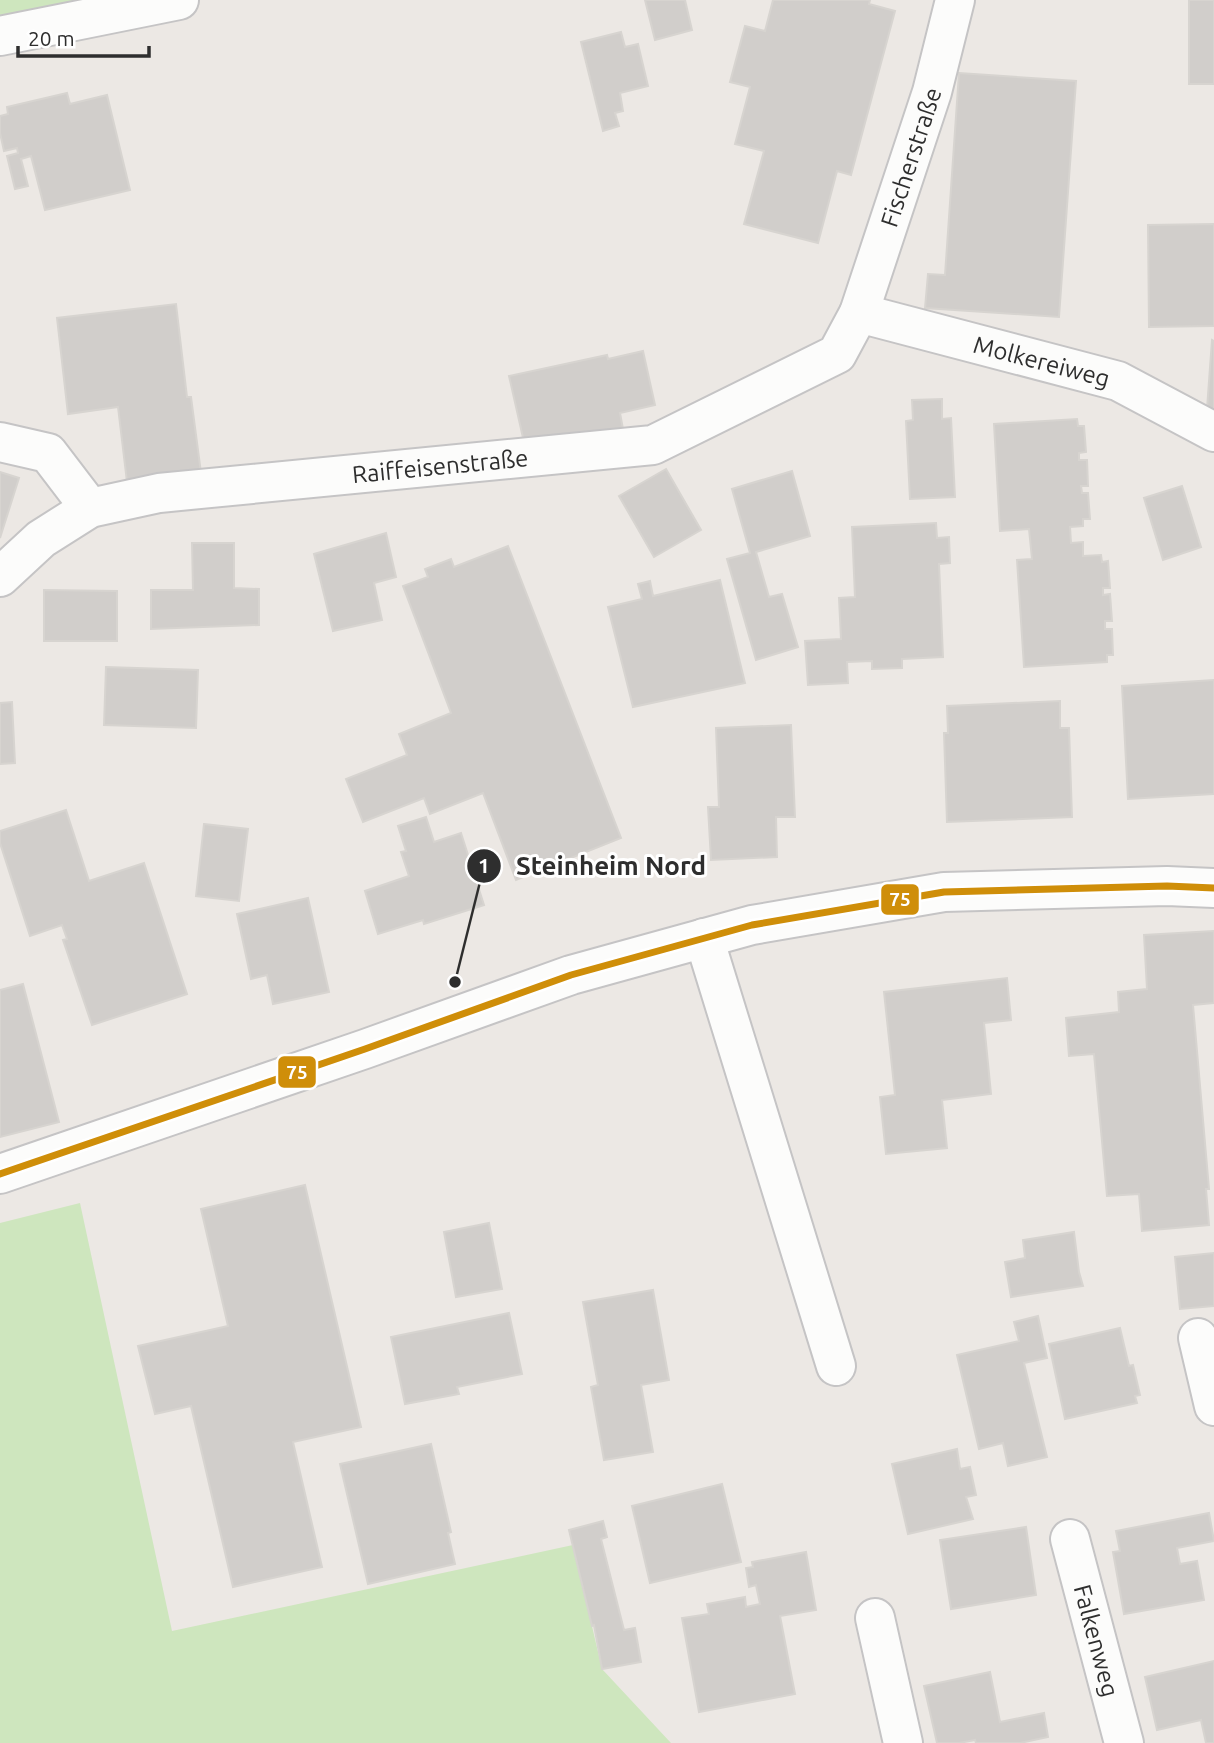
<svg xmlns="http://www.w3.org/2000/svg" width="1214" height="1743" font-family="Ubuntu,sans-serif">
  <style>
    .green { fill: #cee6be }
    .building { fill: #d1cecb; stroke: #d7d4d0; stroke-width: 2 }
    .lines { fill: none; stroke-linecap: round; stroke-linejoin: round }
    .minor-casing { stroke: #c5c4c5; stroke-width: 42 }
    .minor { stroke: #fcfcfb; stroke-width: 38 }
    .bus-1-casing { stroke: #fff; stroke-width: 12 }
    .bus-1 { stroke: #cf8e09; stroke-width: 7 }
    .labels { text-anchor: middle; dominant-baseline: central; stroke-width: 6; stroke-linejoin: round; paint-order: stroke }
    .street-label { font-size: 24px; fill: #2e2e2e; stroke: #fff }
    .leader { fill: none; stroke: #2e2e2e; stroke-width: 2.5 }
    .callout-dot { fill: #2e2e2e; stroke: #fff; stroke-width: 2.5 }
    .mark-label { font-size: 21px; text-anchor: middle; font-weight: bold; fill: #fff }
    .callout-label { font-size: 26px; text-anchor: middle; font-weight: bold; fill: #2e2e2e; stroke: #fff; stroke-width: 6; stroke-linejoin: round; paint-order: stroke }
    .line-badge { stroke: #fff; stroke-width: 2.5 }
    .badge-label { font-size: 19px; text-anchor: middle; font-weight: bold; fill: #fff }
  </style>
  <rect width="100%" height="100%" fill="#ece8e4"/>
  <g class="green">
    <polygon points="0,0 89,0 0,18"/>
    <polygon points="80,1203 172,1631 573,1545 602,1669 671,1743 0,1743 0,1223"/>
  </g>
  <g class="building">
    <polygon points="645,0 685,0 692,30 655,40"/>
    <polygon points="773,0 870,0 869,4 895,11 851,175 837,171 818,243 744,224 764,151 735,144 750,87 730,82 745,26 765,31"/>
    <rect x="1189" y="0" width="25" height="84"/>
    <polygon points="621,32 625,47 638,44 648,86 620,93 623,111 615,113 619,126 603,131 581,42"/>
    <polygon points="959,73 1076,81 1059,317 925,308 928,274 945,275"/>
    <polygon points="67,93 70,104 107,95 130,190 45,210 31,156 21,159 28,186 15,189 7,156 18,153 17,148 4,151 0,133 0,116 8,114 7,107"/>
    <polygon points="1214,224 1214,326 1149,327 1148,225"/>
    <polygon points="176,304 187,397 191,397 201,473 127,482 118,407 68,414 57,318"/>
    <polygon points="1212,340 1214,341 1214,410 1207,409"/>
    <polygon points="643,351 655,405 620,413 623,429 526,451 509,376 607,355 608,359"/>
    <polygon points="942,399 942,419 951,418 955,497 910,499 906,421 913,420 912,400"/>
    <polygon points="1077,419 1078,426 1084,426 1086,452 1079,453 1079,460 1087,460 1088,486 1081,486 1082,493 1088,493 1090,519 1083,519 1083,526 1070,527 1071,543 1083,542 1083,556 1101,555 1102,562 1108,561 1110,588 1103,588 1103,595 1110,594 1112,621 1105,621 1105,629 1112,629 1113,655 1107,655 1107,662 1024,667 1017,560 1032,559 1029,529 1000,531 994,424"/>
    <polygon points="666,469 701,530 654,557 619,496"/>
    <polygon points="792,471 810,536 756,552 769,597 782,594 798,647 756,660 727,559 750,553 732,489"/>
    <polygon points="0,472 19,478 0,538"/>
    <polygon points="1182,486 1201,547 1163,560 1144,498"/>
    <polygon points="936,523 937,538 949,537 950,563 939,564 943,657 902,659 902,668 872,669 872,661 847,662 848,683 808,685 805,641 841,639 839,598 855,597 852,527"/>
    <polygon points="386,533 396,577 374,583 382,620 333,631 314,554"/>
    <polygon points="192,543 234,543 234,588 259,589 259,625 151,629 151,590 193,590"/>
    <polygon points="508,546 621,838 516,880 483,793 430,814 424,798 363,822 346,779 407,755 399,734 451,713 403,586 428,577 425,569 451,559 454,567"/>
    <polygon points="720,580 745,683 633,707 608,607 642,599 638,584 650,581 653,596"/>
    <polygon points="44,590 117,591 117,641 44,641"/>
    <polygon points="106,667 198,670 196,728 104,725"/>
    <polygon points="1214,680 1214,794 1128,799 1122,686"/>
    <polygon points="1060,701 1060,728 1069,728 1072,817 947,822 944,733 948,733 947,706"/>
    <polygon points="12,702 15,763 0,764 0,703"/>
    <polygon points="791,725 795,817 776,817 777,857 711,860 708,807 719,807 716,728"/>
    <polygon points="66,810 89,881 144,863 187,994 92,1025 63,940 67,939 62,925 30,936 0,843 0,831"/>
    <polygon points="426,817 434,842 461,833 484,905 424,924 423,920 378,934 365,891 409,876 401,852 406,851 398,826"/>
    <polygon points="204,824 248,829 239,901 196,896"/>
    <polygon points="308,898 329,992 273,1004 267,975 251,979 237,914"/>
    <polygon points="1214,931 1214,1003 1193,1005 1209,1189 1206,1189 1209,1225 1142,1231 1139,1194 1107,1196 1094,1054 1069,1056 1066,1018 1119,1012 1118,992 1147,989 1144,935"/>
    <polygon points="1007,978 1011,1020 984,1023 991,1094 942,1100 947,1148 886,1154 880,1097 895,1095 884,992"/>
    <polygon points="23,984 59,1122 0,1137 0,990"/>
    <polygon points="305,1185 361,1427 293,1442 322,1567 233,1587 191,1406 155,1414 138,1346 228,1326 201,1209"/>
    <polygon points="489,1223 502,1289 456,1297 444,1232"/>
    <polygon points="1074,1232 1079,1272 1083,1286 1011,1297 1005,1262 1025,1258 1023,1240"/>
    <polygon points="1214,1253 1214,1306 1180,1309 1175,1257"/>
    <polygon points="653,1290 669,1380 641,1385 653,1452 604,1460 591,1387 598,1385 583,1302"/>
    <polygon points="509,1313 522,1374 457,1387 459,1394 405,1404 391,1337"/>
    <polygon points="1038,1316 1047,1358 1024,1363 1047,1457 1008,1466 1003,1443 979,1449 957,1355 1019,1341 1014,1322"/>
    <polygon points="1120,1328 1129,1366 1133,1365 1140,1395 1135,1396 1137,1403 1065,1419 1049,1344"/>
    <polygon points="431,1444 451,1532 448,1533 455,1564 368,1584 340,1464"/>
    <polygon points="957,1449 960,1469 970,1467 976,1495 966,1497 973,1519 908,1534 892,1464"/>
    <polygon points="722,1484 741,1562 650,1583 632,1506"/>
    <polygon points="1209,1513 1214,1541 1177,1548 1180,1564 1197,1561 1204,1600 1124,1614 1113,1552 1120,1551 1116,1531"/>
    <polygon points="603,1521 607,1537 601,1539 624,1630 635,1628 641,1662 602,1669 594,1625 592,1626 569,1530"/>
    <polygon points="1026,1527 1036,1595 951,1609 940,1540"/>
    <polygon points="806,1552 816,1610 780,1616 795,1694 699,1712 682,1618 709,1614 707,1604 745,1597 746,1607 760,1604 756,1585 749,1587 746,1568 753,1567 752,1562"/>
    <polygon points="1214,1661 1214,1743 1206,1743 1201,1720 1157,1730 1145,1677"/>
    <polygon points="990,1672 1000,1722 1044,1713 1048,1737 1020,1743 976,1743 975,1740 959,1743 937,1743 924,1686"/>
  </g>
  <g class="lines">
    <defs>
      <g id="minor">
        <polyline points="0,36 179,0"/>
        <path id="s1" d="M859 313 1118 381 1214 432"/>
        <polyline points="0,442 48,453 90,508"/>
        <path id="s2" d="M0 577 41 539 90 508 159 493 653 445 837 354 859 313 932 92 955 0"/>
        <polyline points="704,938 836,1366"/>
        <polyline points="0,1174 365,1049 571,975 752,925 944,892 1167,886 1214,888"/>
        <polyline points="1198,1338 1214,1406"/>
        <path id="s3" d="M1070 1539 1124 1743"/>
        <polyline points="875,1618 903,1743"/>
      </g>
    </defs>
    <use href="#minor" class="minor-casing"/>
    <use href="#minor" class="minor"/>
    <defs>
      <polyline id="bus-1" points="0,1174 365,1049 571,975 752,925 944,892 1167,886 1214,888"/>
    </defs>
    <use href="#bus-1" class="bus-1-casing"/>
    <use href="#bus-1" class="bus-1"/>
  </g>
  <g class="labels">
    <g class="street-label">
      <text stroke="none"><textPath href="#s2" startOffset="1097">Fischerstraße</textPath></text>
      <text stroke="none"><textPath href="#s1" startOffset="189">Molkereiweg</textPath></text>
      <text stroke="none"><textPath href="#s2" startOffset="467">Raiffeisenstraße</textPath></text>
      <text stroke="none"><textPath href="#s3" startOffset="105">Falkenweg</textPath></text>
    </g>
  </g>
  <path class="leader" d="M455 982L484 866"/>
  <g class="callout-dot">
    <circle cx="455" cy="982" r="7"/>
    <circle cx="484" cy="866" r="18"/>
  </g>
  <g class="mark-label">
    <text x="484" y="873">1</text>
  </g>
  <g class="callout-label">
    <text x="611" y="875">Steinheim Nord</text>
  </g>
  <g class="line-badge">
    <rect x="880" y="883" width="40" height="33" rx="7" fill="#cf8e09"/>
    <rect x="277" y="1055" width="40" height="34" rx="7" fill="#cf8e09"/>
  </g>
  <g class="badge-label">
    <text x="900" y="906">75</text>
    <text x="297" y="1079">75</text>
  </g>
  <path d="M18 46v10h131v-10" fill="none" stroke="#2e2e2e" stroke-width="3.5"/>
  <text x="28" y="46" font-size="21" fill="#2e2e2e" stroke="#ffffff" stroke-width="5" paint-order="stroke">20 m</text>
</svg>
